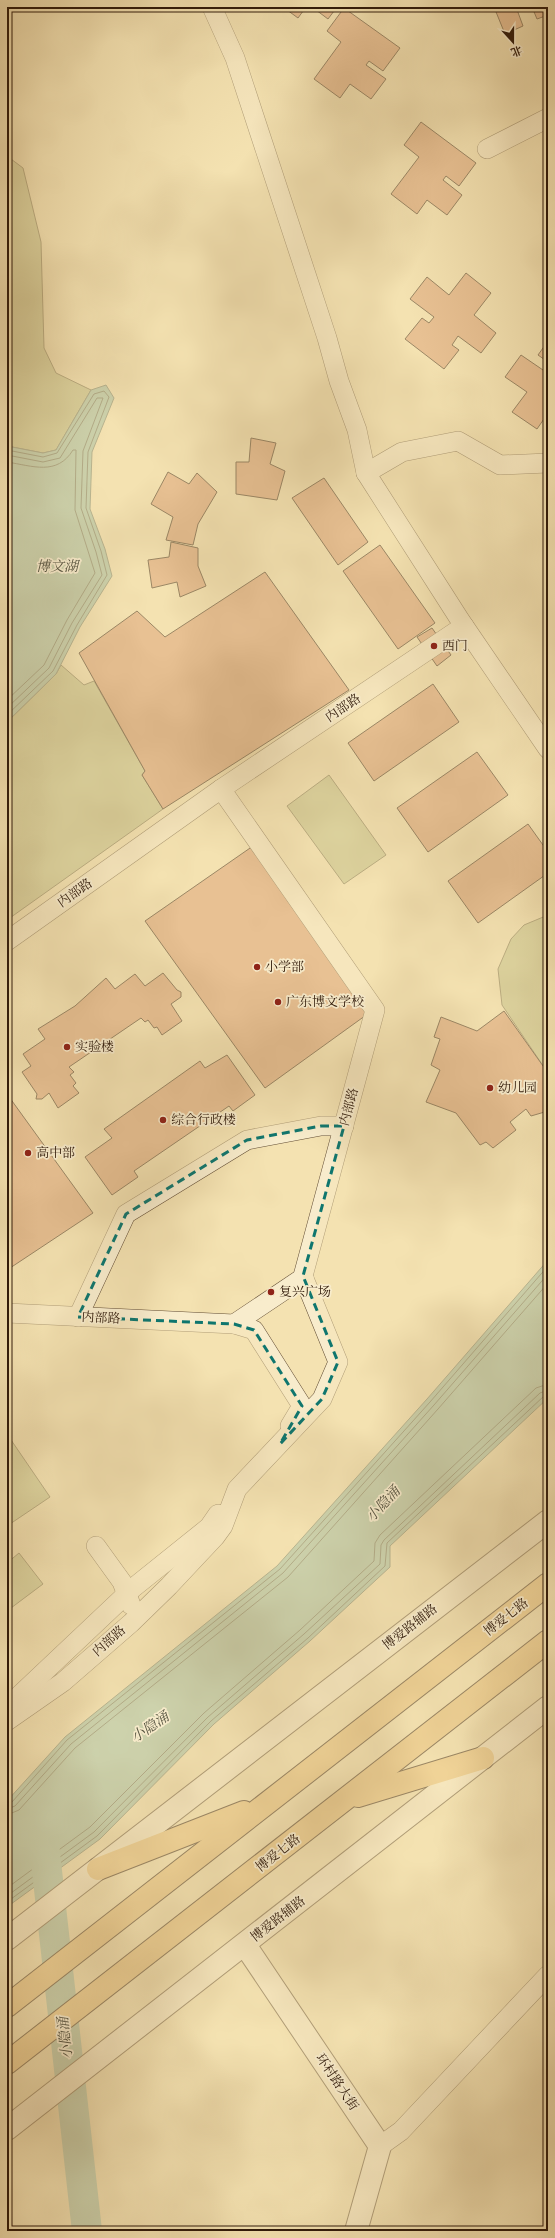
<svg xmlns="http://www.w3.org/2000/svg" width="555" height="2238" font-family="Cardo,'Noto Serif SC',serif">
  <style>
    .green { fill: #c0c288; stroke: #786e49 }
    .water { fill: #9dbfa6; stroke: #717d68 }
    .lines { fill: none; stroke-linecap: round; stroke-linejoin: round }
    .shore { stroke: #666c58; stroke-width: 1 }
    .river { stroke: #9dbfa6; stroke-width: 30 }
    .building { fill: #d99a70; stroke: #301a0a }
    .minor-casing { stroke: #614c34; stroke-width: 20 }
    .tertiary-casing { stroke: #614c34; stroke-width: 24 }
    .trunk-casing { stroke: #301a0a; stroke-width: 24 }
    .minor { stroke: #f8eccc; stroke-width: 19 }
    .tertiary { stroke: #f8eccc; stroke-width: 22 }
    .trunk { stroke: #eac178; stroke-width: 22 }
    .marked { fill: none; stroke: #0f766e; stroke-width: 3; stroke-dasharray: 8 5; stroke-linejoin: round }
    .poi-dot { fill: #8f2418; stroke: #f8eccc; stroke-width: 1.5 }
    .labels { text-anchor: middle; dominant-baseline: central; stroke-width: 3.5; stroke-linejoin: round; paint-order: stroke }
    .poi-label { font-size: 13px; fill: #301a0a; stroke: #f8eccc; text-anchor: start }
    .street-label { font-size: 13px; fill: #301a0a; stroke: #f8eccc }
    .water-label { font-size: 14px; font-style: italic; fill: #565441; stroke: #f8eccc }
  </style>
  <rect width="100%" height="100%" fill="#f4e2b1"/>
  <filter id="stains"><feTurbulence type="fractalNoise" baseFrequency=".005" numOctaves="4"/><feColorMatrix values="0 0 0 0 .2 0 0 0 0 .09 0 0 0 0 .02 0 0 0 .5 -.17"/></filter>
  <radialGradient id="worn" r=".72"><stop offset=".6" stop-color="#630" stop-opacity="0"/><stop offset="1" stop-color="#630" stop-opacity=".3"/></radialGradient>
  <g class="green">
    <polygon points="7,156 23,168 41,242 44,348 56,373 91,390 56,450 43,453 7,446"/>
    <polygon points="61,665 84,685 94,681 145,771 142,775 163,809 7,920 7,722 56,674"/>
    <polygon points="329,775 386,855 344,884 287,806"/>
    <polygon points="548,915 548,1073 502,1005 498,969 511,939 524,925"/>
    <polygon points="7,1434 50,1497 7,1526"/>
    <polygon points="19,1553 43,1584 7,1611 7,1563"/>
  </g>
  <g class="water">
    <polygon points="106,385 114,398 92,452 90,509 105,549 112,576 80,627 56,674 7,722 7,446 43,453 56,450 91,390"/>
    <polygon points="548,1260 548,1398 390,1546 390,1567 310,1641 214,1724 100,1839 7,1907 7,1801 65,1737 277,1566 427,1399"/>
  </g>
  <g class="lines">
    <g class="shore">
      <polyline points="7,450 43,457 57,453 94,394 104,391 109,397 88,452 86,508 101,551 107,575 77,625 53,671 7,715"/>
      <polyline points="7,455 43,462 60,458 97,398 103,398 83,451 81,508 96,552 102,575 72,623 49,668 7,708"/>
      <path d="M7 462C33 466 57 476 73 450H76L75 510 95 573 67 620 44 665 7 700"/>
      <polyline points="7,1804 12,1802 67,1740 280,1569 430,1402 548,1266"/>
      <polyline points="7,1809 15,1806 71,1744 283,1573 434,1405 548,1274"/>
      <polyline points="7,1815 19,1810 75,1748 288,1577 438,1409 548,1283"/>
      <polyline points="7,1888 90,1827 204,1713 300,1630 374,1561 375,1543 380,1535 536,1388 548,1384"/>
      <polyline points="7,1896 94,1832 208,1717 304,1634 380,1564 381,1545 384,1540 540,1393 548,1390"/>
      <polyline points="7,1902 97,1836 211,1721 308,1638 385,1566 387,1543 544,1396 548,1395"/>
    </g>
    <polyline class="river" points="43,1835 87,2231"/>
  </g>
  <g class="building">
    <polygon points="283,7 306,7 298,18"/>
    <polygon points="312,7 337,7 328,19"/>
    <polygon points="494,7 516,7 523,26 505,34"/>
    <polygon points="532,7 548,7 548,15 537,19"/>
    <polygon points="344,8 400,48 383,71 369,61 366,65 386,79 371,99 350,84 340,98 314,79 341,42 327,31"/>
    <polygon points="421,122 476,163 459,186 446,176 443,180 462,195 447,215 427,200 417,214 391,194 419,157 404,145"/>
    <polygon points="466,273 491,293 474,315 496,333 481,353 458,336 452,345 459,350 444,369 405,339 422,318 429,323 434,317 410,299 427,277 449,295"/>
    <polygon points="548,341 548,362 538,355"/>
    <polygon points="521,355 543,370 548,363 548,413 537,429 512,412 527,392 505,377"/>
    <polygon points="251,438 276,443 270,464 285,471 277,500 236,494 236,462 249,462"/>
    <polygon points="168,472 189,484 197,473 217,492 198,524 193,545 166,540 173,517 151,504"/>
    <polygon points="324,478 368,542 338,565 292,498"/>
    <polygon points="171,542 198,548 198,566 206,586 180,597 177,582 152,588 148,560 169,557"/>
    <polygon points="380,545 435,623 398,649 343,571"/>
    <polygon points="265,572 349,690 163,809 142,775 145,771 79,653 137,611 165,637"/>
    <polygon points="432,628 451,655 437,666 417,637"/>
    <polygon points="433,684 459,722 374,781 348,743"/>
    <polygon points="477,752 508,795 428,852 397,808"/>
    <polygon points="528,824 548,852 548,873 478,923 448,881"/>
    <polygon points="253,846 369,1013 265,1088 145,921"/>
    <polygon points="163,973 177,990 181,992 181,997 171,1004 182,1021 162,1035 157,1027 154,1028 148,1020 145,1022 141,1018 69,1067 74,1072 70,1075 76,1083 73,1086 79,1093 58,1108 49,1093 42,1099 36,1099 37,1094 22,1072 31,1066 23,1054 45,1039 38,1029 75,1006 106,978 115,989 135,974 145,986"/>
    <polygon points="504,1011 548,1073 548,1111 531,1116 526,1109 510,1122 516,1130 493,1148 486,1142 480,1145 456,1113 426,1102 440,1070 431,1065 440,1039 434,1037 441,1017 477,1031"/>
    <polygon points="227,1055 255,1095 233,1111 229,1106 134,1171 138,1177 112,1195 85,1157 112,1138 104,1129 200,1061 205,1068"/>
    <polygon points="7,1094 93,1213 7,1270"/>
  </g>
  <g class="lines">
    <defs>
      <g id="minor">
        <polyline points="212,7 235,58 327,338 339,381 357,430 366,473 460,620 548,749"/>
        <polyline points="487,149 548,118"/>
        <polyline points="366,473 402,452 458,441 500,465 548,463"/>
        <polyline points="221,789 464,626"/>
        <polyline points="7,941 221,789 375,1010 303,1276 338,1362 322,1399 237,1489 223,1526 215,1537 169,1586 131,1623 63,1682 7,1721"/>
        <polyline points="7,1313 234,1324 254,1330 302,1406 290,1426"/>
        <polyline points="78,1317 126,1214 247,1140 321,1126 344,1126"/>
        <polyline points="234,1324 304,1277"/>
        <polyline points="96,1546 122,1582 131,1605"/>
        <polyline points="7,1707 133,1588 209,1527 218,1514"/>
        <polyline points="380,2146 401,2131 548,1975"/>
      </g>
      <g id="tertiary">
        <polyline points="7,1939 548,1521"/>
        <polyline points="245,1945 380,2146 356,2231"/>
        <polyline points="7,2129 548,1707"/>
      </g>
      <g id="trunk">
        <polyline points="358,1796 483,1758"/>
        <polyline points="98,1869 244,1812"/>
        <polyline points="7,2006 548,1584"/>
        <polyline points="7,2063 548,1641"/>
      </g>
    </defs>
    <use href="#minor" class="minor-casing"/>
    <use href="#tertiary" class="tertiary-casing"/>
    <use href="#trunk" class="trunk-casing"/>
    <use href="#minor" class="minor"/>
    <use href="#tertiary" class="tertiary"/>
    <use href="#trunk" class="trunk"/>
  </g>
  <path d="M0 0H555V2238H0ZM321 1126H344L303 1276 338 1362 322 1399 280 1444 302 1406 254 1330 234 1324 78 1317 126 1214 247 1140Z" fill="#f4e2b1" fill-opacity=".55" fill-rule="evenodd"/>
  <path class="marked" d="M321 1126H344L303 1276 338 1362 322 1399 280 1444 302 1406 254 1330 234 1324 78 1317 126 1214 247 1140Z"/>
  <g class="poi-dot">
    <circle cx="434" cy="646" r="4"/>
    <circle cx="257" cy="967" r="4"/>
    <circle cx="278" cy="1002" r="4"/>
    <circle cx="67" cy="1047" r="4"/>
    <circle cx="490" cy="1088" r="4"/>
    <circle cx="163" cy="1120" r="4"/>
    <circle cx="28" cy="1153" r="4"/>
    <circle cx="271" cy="1292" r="4"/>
  </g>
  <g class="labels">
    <g class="poi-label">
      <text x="442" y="646">西门</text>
      <text x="265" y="967">小学部</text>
      <text x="286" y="1002">广东博文学校</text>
      <text x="75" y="1047">实验楼</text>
      <text x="498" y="1088">幼儿园</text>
      <text x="171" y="1120">综合行政楼</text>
      <text x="36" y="1153">高中部</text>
      <text x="279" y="1292">复兴广场</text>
    </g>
    <g class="street-label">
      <text transform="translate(343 708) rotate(-34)">内部路</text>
      <text transform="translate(75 893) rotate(-35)">内部路</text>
      <text transform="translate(349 1107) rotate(-75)">内部路</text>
      <text transform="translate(101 1318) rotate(3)">内部路</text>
      <text transform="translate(506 1617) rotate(-38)">博爱七路</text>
      <text transform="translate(410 1627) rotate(-38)">博爱路辅路</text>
      <text transform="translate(109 1641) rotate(-41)">内部路</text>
      <text transform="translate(278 1853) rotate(-38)">博爱七路</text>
      <text transform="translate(278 1919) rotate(-38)">博爱路辅路</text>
      <text transform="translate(337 2082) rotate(56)">环村路大街</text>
    </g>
    <g class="water-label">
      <text x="57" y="566">博文湖</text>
      <text transform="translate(383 1504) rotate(-47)">小隐涌</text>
      <text transform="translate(150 1727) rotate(-34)">小隐涌</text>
      <text transform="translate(65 2038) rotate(-96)">小隐涌</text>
    </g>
  </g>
  <rect width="555" height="2238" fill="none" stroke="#f4e2b1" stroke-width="24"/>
  <rect x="8" y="8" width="539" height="2222" fill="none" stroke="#301a0a" stroke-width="2"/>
  <rect x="12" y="12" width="531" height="2214" fill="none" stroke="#301a0a"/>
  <g transform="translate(513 42) rotate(159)" stroke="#f8eccc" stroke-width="3" paint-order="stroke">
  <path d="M0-3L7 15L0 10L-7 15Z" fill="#301a0a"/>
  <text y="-6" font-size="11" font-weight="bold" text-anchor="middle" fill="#301a0a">北</text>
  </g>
  <rect width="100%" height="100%" filter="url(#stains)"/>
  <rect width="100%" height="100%" fill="url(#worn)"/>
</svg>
